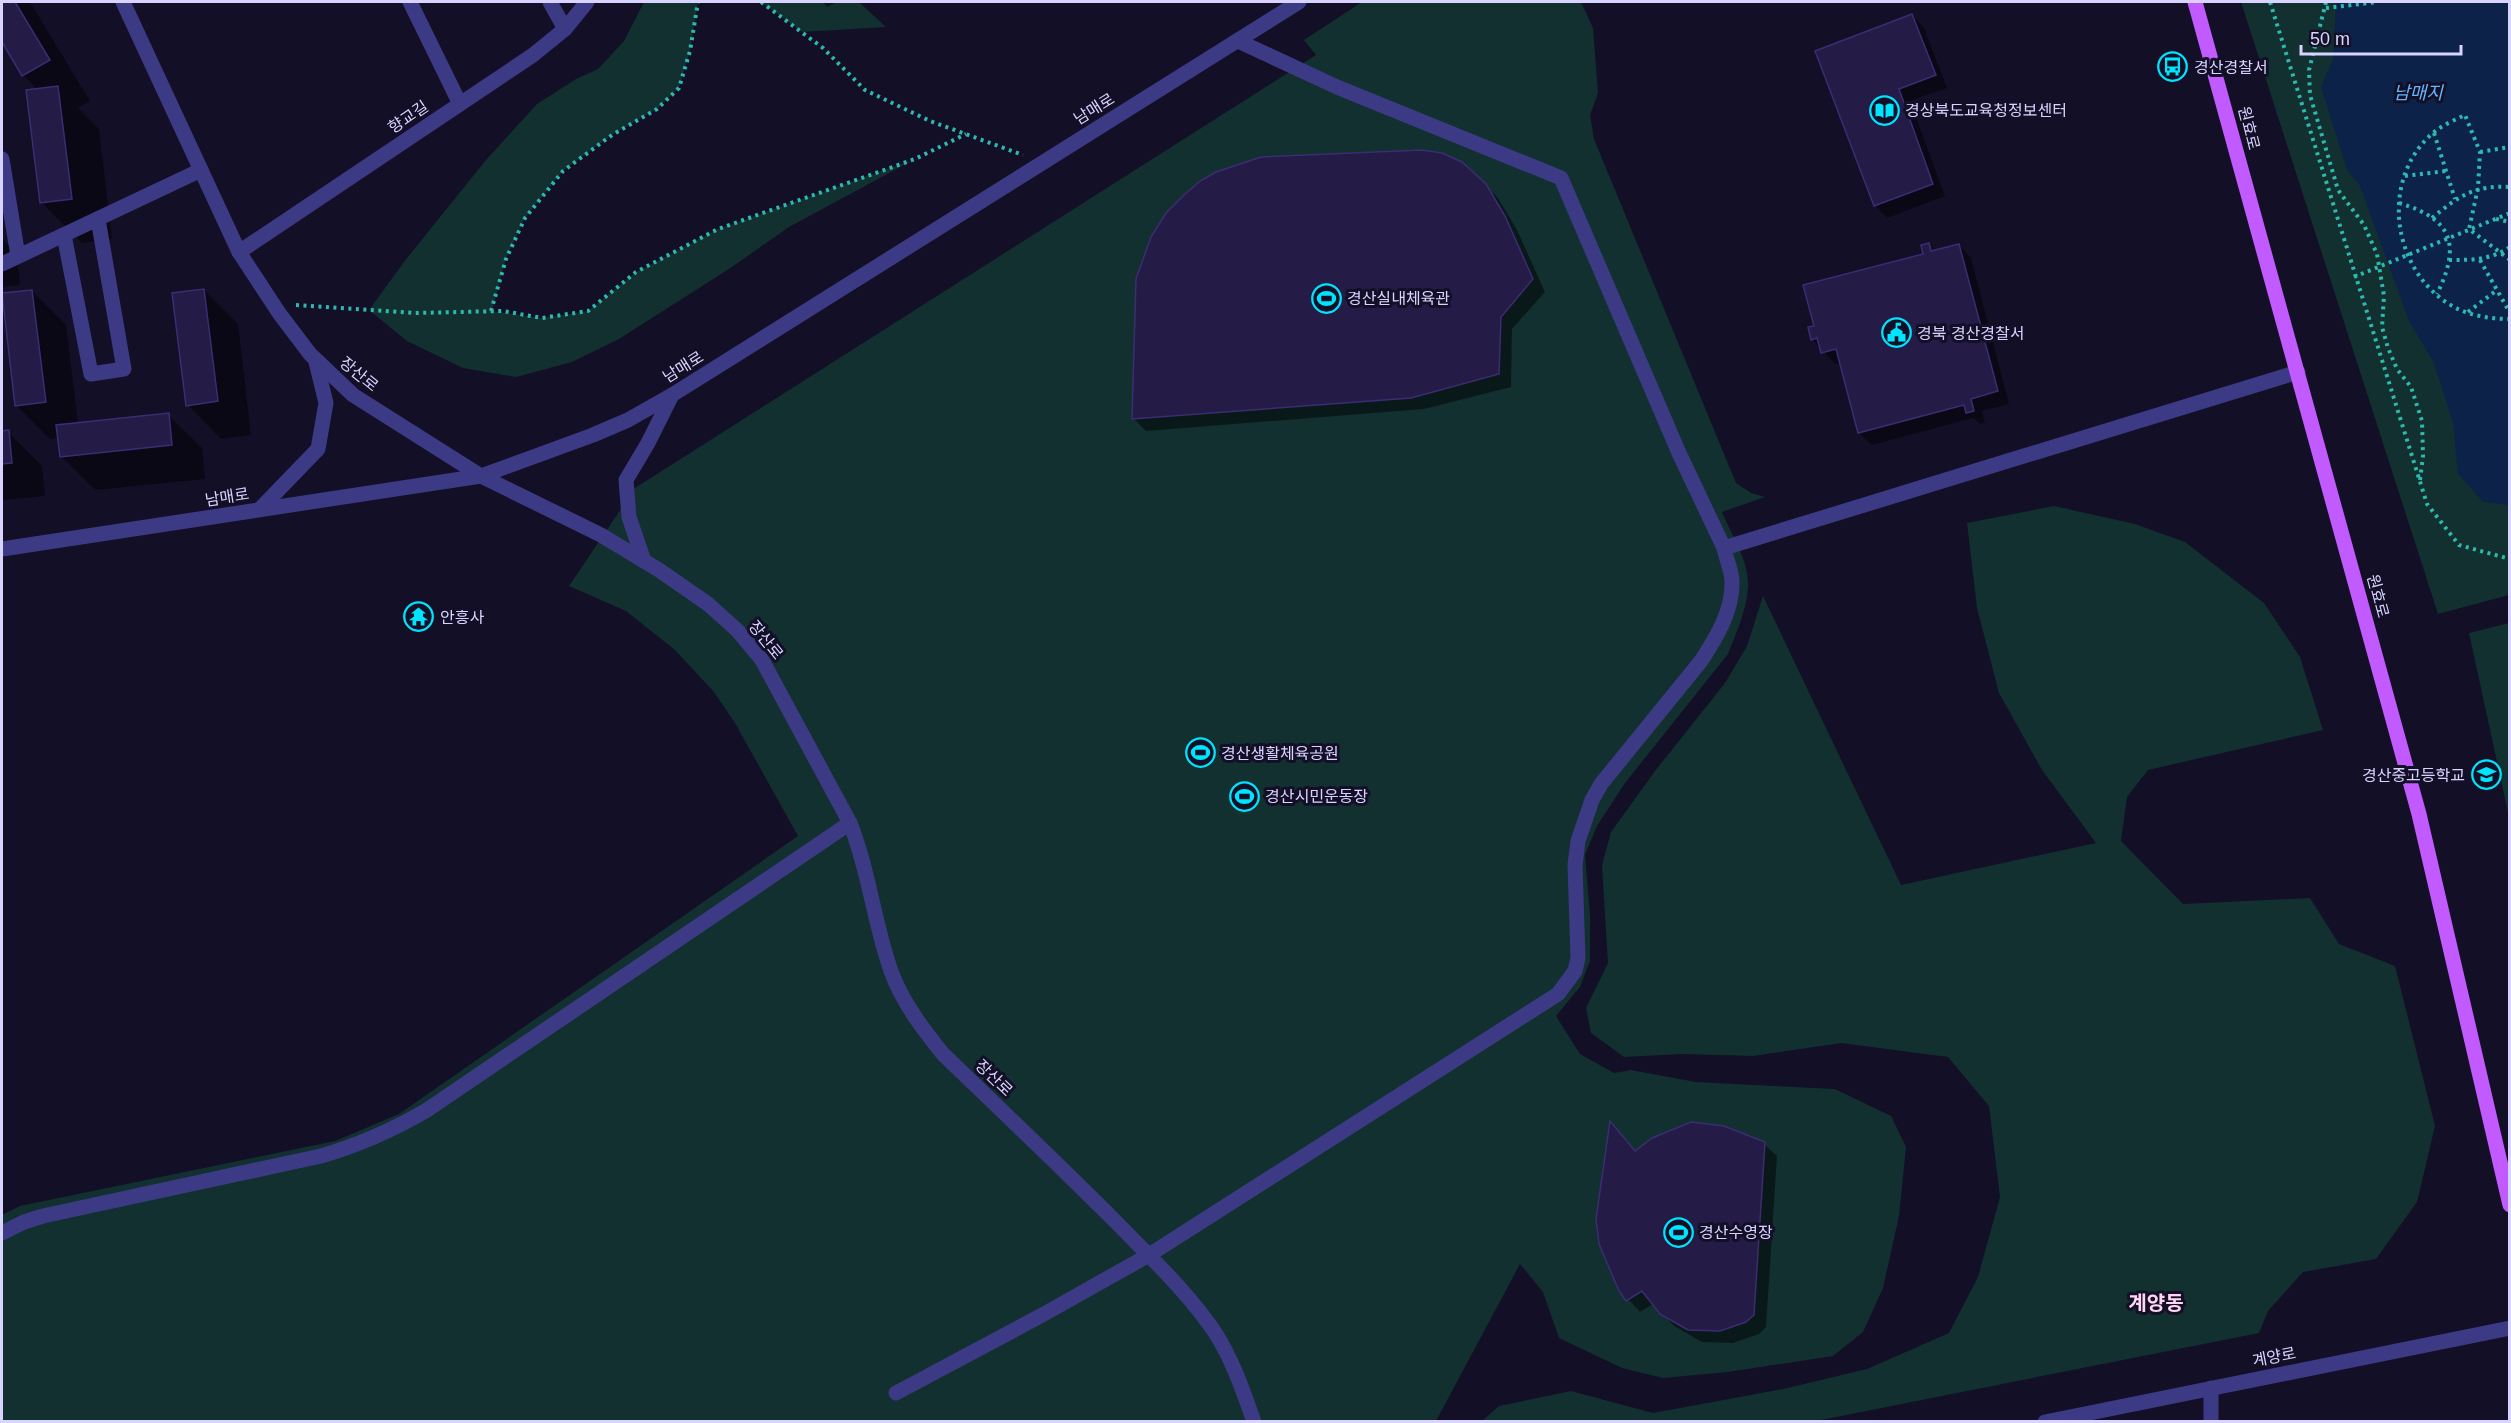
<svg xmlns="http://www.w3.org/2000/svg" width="2511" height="1423" font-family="Arial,'Noto Sans KR',sans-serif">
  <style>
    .green { fill: #12302f }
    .water { fill: #0c2248 }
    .shadow { fill: #0007 }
    .building { fill: #241b47; stroke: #3b2d73; stroke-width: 1.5 }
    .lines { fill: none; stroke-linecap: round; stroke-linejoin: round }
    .path { stroke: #2fb8b0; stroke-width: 4; stroke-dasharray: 3 4.5; stroke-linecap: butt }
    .minor { stroke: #3d3a85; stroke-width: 15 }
    .major { stroke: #c25bff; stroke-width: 15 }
    .labels { text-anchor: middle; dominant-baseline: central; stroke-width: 6; stroke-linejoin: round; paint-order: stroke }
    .poi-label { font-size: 16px; fill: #d9d4ff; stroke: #130f26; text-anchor: start }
    .street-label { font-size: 16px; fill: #d9d4ff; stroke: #130f26 }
    .water-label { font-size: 18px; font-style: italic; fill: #62b6ff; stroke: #130f26 }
    .quarter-label { font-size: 20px; font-weight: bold; fill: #ffd6f0; stroke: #130f26 }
  </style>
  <rect width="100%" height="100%" fill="#130f26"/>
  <g class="green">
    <polygon points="644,2 698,2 690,51 679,88 657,109 612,135 563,171 525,218 506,259 492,311 542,318 588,311 636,272 718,229 915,159 789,227 729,269 619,339 572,362 516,377 463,368 407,341 369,310 407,258 486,160 537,104 576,79 598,69 624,41"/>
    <polygon points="761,2 859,2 886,27 802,32"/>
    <path d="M1362 2H1581L1593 28 1598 93 1590 115 1594 139 1736 483 1751 493 1765 497 1722 512C1729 529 1745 556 1747 573 1752 599 1737 631 1728 654L1625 783 1597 826 1585 855 1590 915V961L1580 987 1556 1016 1580 1054 1614 1073 1631 1070 1696 1082 1835 1089 1891 1116 1906 1147 1899 1216 1883 1288 1863 1332 1833 1356 1728 1372 1663 1378 1622 1368 1559 1338 1543 1292 1520 1264 1436 1421H2V1215L20 1206 335 1141 399 1114 798 836 735 723 714 692 675 650 626 611 569 586 635 488 1316 55 1304 40Z"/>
    <polygon points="2241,2 2509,2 2509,595 2438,614"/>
    <polygon points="2054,506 2135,524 2185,542 2264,603 2300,657 2323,730 2148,770 2127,797 2121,841 2183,904 2310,898 2339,944 2395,966 2435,1126 2417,1202 2376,1259 2303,1272 2268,1311 2259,1333 1816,1421 1482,1421 1499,1406 1571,1391 1653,1413 1783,1389 1867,1369 1949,1333 1978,1277 2000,1197 1989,1106 1948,1057 1841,1043 1753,1056 1681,1054 1624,1057 1591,1033 1586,1008 1608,963 1602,865 1611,832 1655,771 1725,683 1747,646 1763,596 1901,885 2096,843 2042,770 1999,693 1977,608 1967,523"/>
    <polygon points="2509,623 2510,623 2509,817 2469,633"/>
  </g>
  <polygon class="water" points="2336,2 2509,2 2509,505 2483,502 2458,474 2453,423 2434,363 2409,321 2360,186 2347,170 2321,87 2333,59"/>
  <g class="shadow">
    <polygon points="2,2 28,2 32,5 90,101 78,108 99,129 112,239 82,243 41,202 38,90 23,75 2,39"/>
    <polygon points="823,2 835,2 835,3 827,7"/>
    <polygon points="1912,15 1924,28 1947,88 1910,101 1945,196 1887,218 1875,205"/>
    <polygon points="1261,159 1485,185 1498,198 1517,230 1545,292 1512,329 1511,387 1424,409 1146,431 1133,418 1200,182 1233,166"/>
    <polygon points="2,239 17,254 20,285 2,287"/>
    <polygon points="1928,244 1935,252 1959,245 1971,258 2009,404 1982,411 1985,423 1980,424 1973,418 1872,445 1859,433 1841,363 1835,364 1812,339 1816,327 1925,255"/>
    <polygon points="204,290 238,324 251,435 221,439 188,405"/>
    <polygon points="32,291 66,325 78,424 168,415 202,448 205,479 95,490 61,456 59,438 50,439 16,405 2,295"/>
    <polygon points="2,432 8,432 42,466 45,496 2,500"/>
    <polygon points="1611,1124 1636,1152 1764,1144 1777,1156 1766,1327 1759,1334 1733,1343 1702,1342 1674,1326 1653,1304 1640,1312 1621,1291"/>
  </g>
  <g class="building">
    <polygon points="2,2 15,2 50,60 22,76 2,42"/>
    <polygon points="1912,14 1936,75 1899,89 1933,184 1874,206 1815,51"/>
    <polygon points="58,86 72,199 40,203 26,90"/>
    <polygon points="1422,150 1442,153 1462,162 1486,184 1505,216 1533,279 1501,317 1499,374 1411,398 1132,419 1136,279 1151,237 1166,213 1184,195 1200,181 1216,172 1261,157"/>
    <polygon points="1929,243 1931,251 1959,244 1998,391 1971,399 1974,411 1966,413 1964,405 1858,433 1836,349 1821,353 1817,338 1811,340 1808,327 1814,326 1803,285 1923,254 1921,245"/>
    <polygon points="204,289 218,401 186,406 172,293"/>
    <polygon points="32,290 46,402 15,406 2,293"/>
    <polygon points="169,413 172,445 60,457 56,425"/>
    <polygon points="9,430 12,463 2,464 2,431"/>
    <polygon points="1610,1121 1635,1151 1652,1138 1691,1122 1724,1126 1765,1142 1754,1315 1746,1322 1720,1331 1688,1330 1660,1314 1642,1291 1626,1301 1619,1291 1599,1244 1596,1219"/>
  </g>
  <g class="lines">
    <g class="path">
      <polyline points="761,2 823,48 865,90 930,121 1023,155"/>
      <polyline points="2270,2 2427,504 2459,545 2510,559"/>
      <polyline points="2326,2 2309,70 2310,95 2338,190 2364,225 2377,254 2384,296 2382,327 2388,348 2397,369 2411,387 2422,421 2423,456 2420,480"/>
      <polyline points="2326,8 2378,2"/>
      <polyline points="2434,133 2455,199"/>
      <polyline points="2480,152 2510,147"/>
      <polyline points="2405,176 2446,171"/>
      <path d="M2399 203C2453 219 2461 245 2437 294"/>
      <path d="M2432 218C2459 196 2474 185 2510 187"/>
      <polyline points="2496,219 2510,222"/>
      <path d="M2449 260C2471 260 2491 260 2510 247"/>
      <polyline points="2480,260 2510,313"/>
      <path d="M2510 260 2469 229 2478 188 2480 152 2465 115C2455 120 2442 125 2433 133 2378 180 2392 275 2456 308 2472 316 2492 319 2510 319"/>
      <polyline points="2354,277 2510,213"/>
      <polyline points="296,305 415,313 503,311 542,318 588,311 636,272 718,229 915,159 966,134"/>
      <polyline points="491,311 506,259 525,218 563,171 612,135 657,109 679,88 690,51 698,2"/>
      <polyline points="2468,312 2497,290"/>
    </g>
    <g class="minor">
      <path d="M123 2 239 252 279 313 310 354 353 395 481 476 601 535 659 570 708 604 738 631 762 660 850 823C869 871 874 923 891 971 902 1002 923 1029 943 1054 1001 1110 1059 1165 1116 1222 1150 1257 1189 1293 1216 1334 1233 1361 1243 1391 1254 1422"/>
      <polyline points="410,2 460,104"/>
      <polyline points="550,2 565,29"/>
      <polyline points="1238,41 1337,87 1561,178 1679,453 1724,548"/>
      <polyline points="2,159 18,256"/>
      <polyline points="64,235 91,374 124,369 98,219"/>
      <polyline points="239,252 533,55 565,29 587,2"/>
      <polyline points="2,264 201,170"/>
      <polyline points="260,509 318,449 326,403 316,362"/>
      <polyline points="2,549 481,476 593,435 628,420 672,395 1299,2"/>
      <polyline points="644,561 629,517 626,480 648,443 672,395"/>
      <path d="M2 1233 24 1222 43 1216 321 1156C359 1145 393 1130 427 1110L850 823"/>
      <polyline points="2211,1388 2211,1422"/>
      <path d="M896 1393 1044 1314 1149 1255 1558 994 1575 971 1578 958 1575 865 1578 841 1592 800 1601 784 1701 661C1716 638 1732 612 1732 584 1733 573 1726 559 1724 548L2298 372"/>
      <polyline points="2045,1422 2510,1328"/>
    </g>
    <polyline class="major" points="2195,2 2419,814 2510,1205"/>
  </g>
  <defs>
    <symbol id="bus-ring" viewBox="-11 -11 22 22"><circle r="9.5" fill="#130f26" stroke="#00e5ff" stroke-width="1.5"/><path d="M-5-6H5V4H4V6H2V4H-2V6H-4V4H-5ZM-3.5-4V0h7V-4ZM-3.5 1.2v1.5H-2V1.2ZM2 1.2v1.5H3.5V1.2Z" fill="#00e5ff"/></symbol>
    <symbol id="library-ring" viewBox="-11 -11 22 22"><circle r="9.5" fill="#130f26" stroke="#00e5ff" stroke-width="1.5"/><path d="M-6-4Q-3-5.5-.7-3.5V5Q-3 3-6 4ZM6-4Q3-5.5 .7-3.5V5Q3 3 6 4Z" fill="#00e5ff"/></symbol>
    <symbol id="stadium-ring" viewBox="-11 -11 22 22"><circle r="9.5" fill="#130f26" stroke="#00e5ff" stroke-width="1.5"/><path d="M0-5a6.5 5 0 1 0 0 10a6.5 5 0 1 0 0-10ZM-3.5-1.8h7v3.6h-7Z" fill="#00e5ff"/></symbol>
    <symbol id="civic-ring" viewBox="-11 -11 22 22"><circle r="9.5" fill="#130f26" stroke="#00e5ff" stroke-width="1.5"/><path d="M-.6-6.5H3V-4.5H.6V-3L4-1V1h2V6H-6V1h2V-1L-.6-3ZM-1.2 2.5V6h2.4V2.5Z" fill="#00e5ff"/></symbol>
    <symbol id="temple-ring" viewBox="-11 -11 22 22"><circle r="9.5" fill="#130f26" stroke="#00e5ff" stroke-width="1.5"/><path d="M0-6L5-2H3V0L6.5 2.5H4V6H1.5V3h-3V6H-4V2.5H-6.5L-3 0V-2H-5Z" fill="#00e5ff"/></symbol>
    <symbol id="school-ring" viewBox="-11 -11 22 22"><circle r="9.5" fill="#130f26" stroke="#00e5ff" stroke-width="1.5"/><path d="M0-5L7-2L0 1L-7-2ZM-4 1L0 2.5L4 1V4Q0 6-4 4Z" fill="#00e5ff"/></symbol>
  </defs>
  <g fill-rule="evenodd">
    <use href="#bus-ring" x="2156" y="50" width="33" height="33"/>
    <use href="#library-ring" x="1868" y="94" width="33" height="33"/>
    <use href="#stadium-ring" x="1310" y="282" width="33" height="33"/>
    <use href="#civic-ring" x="1880" y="316" width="33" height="33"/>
    <use href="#temple-ring" x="402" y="600" width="33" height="33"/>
    <use href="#stadium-ring" x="1184" y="736" width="33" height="33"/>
    <use href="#school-ring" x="2470" y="758" width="33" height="33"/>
    <use href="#stadium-ring" x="1228" y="780" width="33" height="33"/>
    <use href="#stadium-ring" x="1662" y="1216" width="33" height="33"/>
  </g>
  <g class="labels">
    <g class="poi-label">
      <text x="2194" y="67">경산경찰서</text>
      <text x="1905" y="110">경상북도교육청정보센터</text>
      <text x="1347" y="298">경산실내체육관</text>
      <text x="1917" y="333">경북 경산경찰서</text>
      <text x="440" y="617">안흥사</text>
      <text x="1221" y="753">경산생활체육공원</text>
      <text x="2465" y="775" text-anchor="end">경산중고등학교</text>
      <text x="1265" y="796">경산시민운동장</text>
      <text x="1699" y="1232">경산수영장</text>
    </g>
    <g class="street-label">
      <text transform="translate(1094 109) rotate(-32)">남매로</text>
      <text transform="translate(408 117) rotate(-34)">향교길</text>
      <text transform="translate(2249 128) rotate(76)">원효로</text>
      <text transform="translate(683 367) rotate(-32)">남매로</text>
      <text transform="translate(359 374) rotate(39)">장산로</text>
      <text transform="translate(227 497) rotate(-9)">남매로</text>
      <text transform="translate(2378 596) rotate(75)">원효로</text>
      <text transform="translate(766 640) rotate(51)">장산로</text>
      <text transform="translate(994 1078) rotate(44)">장산로</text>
      <text transform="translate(2274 1357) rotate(-11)">계양로</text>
    </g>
    <g class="water-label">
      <text x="2418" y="93">남매지</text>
    </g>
    <g class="quarter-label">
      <text x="2156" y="1303">계양동</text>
    </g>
  </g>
  <rect width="2511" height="1423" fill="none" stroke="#d9d4ff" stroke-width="6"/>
  <path d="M2301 45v9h160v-9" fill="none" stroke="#d9d4ff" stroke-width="3"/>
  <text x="2310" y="45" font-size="18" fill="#d9d4ff" stroke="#130f26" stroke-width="4.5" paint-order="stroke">50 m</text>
</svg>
